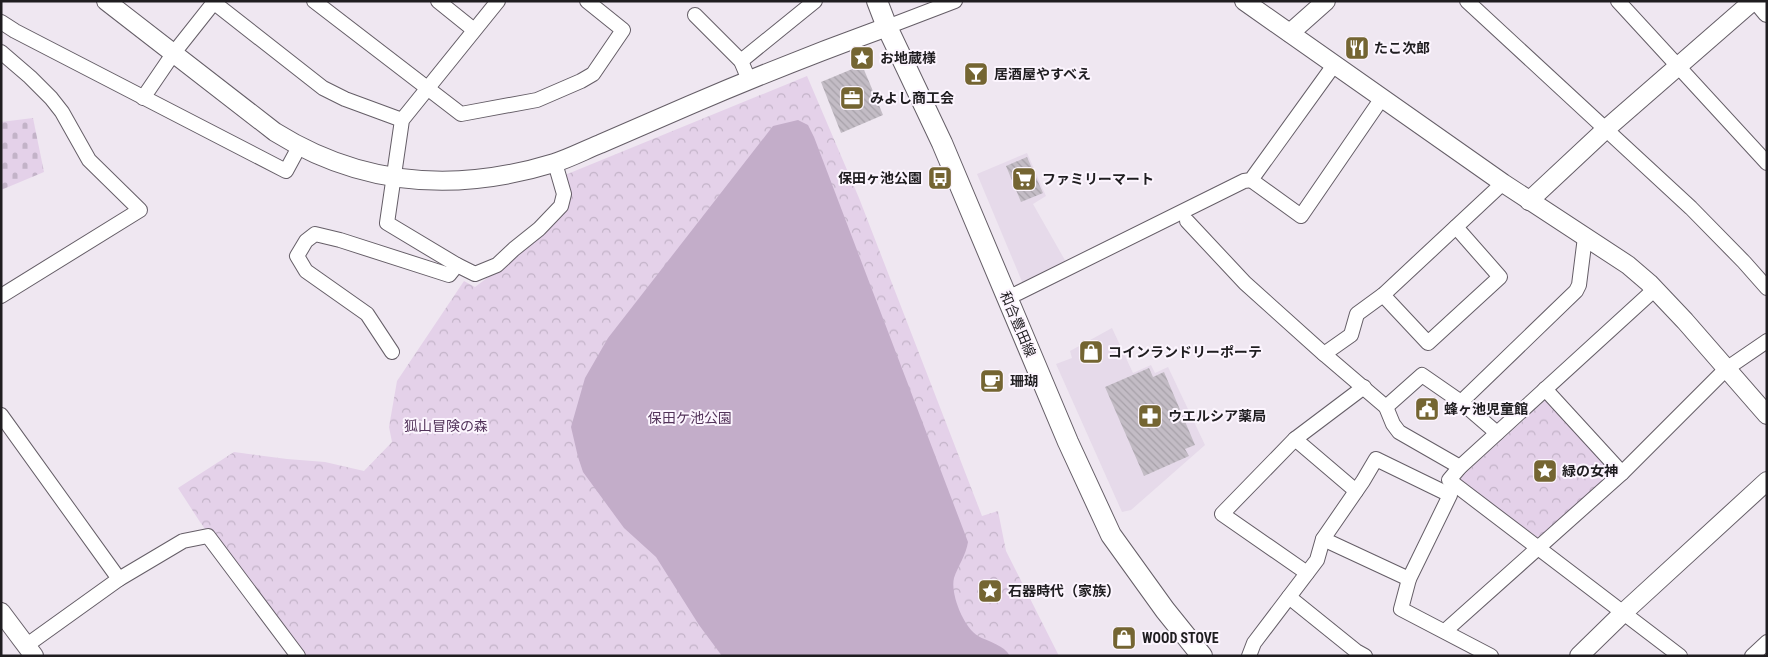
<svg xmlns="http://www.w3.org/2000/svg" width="1768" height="657" font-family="'Roboto Condensed','Noto Sans JP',sans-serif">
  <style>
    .built { fill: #e6daea }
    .forest { fill: url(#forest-crowns) }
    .cemetery { fill: url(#cemetery-stones) }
    .water { fill: #c3adc9 }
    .building { fill: url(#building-back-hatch) }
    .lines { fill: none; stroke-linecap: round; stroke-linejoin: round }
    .minor-casing { stroke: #655e67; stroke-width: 16 }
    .tertiary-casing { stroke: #655e67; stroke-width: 20 }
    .secondary-casing { stroke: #655e67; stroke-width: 22 }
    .minor { stroke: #fff; stroke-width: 14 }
    .tertiary { stroke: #fff; stroke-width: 18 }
    .secondary { stroke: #fff; stroke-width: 20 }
    .labels { text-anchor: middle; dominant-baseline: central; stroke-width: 4; stroke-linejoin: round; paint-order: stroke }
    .poi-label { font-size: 14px; font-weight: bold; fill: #1f1d20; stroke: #fcf5fe; text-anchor: start }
    .street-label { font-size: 14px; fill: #1f1d20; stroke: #fcf5fe }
    .park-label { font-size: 14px; fill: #52335a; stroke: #fcf5fe }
  </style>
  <defs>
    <pattern id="forest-crowns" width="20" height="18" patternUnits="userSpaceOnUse" patternTransform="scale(1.25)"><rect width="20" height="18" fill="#e4d1e9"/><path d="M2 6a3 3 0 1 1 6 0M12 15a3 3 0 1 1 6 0" fill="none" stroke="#c3b3c8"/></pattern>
    <pattern id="cemetery-stones" width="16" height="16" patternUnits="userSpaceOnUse" patternTransform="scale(1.25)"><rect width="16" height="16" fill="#e4d1e9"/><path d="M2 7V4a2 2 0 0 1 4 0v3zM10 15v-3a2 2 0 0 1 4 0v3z" fill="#c3b3c8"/></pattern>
    <pattern id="building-back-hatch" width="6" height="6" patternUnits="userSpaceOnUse" patternTransform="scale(1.25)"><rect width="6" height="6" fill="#c3bcc5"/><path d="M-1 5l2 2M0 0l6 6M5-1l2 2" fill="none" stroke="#a7a1a9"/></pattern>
  </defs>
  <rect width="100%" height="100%" fill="#efe7f1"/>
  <g class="built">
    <polygon points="1027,153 1046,196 1033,204 1066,262 1023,284 977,174"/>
    <polygon points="1112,328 1133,373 1151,365 1155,373 1168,367 1205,445 1131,510 1122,512 1056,364 1072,358 1070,351"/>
  </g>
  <g class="forest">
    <polygon points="807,76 859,198 982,516 998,511 1006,551 1059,656 299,656 200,522 178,488 234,452 287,459 325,462 364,471 392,442 389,427 397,381 464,281 475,287 503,266 566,210 565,175"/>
    <polygon points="1548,398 1616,469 1540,539 1459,479"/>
  </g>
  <polygon class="cemetery" points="33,118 44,172 1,190 1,122"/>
  <path class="water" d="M798 120 808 125 814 137 968 542C966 555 958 566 954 578 950 594 964 628 978 636 989 642 1004 645 1010 656H722L699 625 656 557 624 528 583 472 578 457 571 427 585 378 608 338 773 126Z"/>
  <g class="building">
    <polygon points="862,65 883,115 841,133 821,82"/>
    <polygon points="1027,157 1043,193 1021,202 1006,166"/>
    <polygon points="1149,368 1153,377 1164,372 1195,445 1185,449 1189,456 1144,476 1105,387"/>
  </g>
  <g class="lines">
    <defs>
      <g id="minor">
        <polyline points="212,1 323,88 345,99 402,120"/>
        <polyline points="314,1 461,114 537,100 581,81 593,74 623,30 587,1"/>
        <polyline points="438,1 474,30"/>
        <polyline points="1467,1 1691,208 1744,262 1767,288"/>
        <polyline points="1618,1 1767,163"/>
        <polyline points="695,15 741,61 749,80"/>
        <polyline points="1,22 15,31 286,171 299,147"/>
        <polyline points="887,27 955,1"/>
        <polyline points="1,52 30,77 51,98 62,112 89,160 140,210 1,296"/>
        <polyline points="741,61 815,1"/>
        <polyline points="143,98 173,54 215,1"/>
        <polyline points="1251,180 1301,216 1382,98"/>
        <polyline points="1187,221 1245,283 1324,354 1386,407 1393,424 1399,432 1460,467"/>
        <polyline points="457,265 387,223 402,120 498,1"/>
        <polyline points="1655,289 1460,467 1449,480 1680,656"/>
        <polyline points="1383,295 1428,343 1500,277 1456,227"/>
        <polyline points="1007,297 1018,293 1244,181 1251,180 1334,65"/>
        <polyline points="392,352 367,314 306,271 297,256 306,241 315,234 340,240 449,275 457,265 475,274 497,265 514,249 539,229 561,206 564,194 555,163"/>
        <polyline points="1324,354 1351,335 1357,314 1383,295 1503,183"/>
        <polyline points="1545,389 1622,473"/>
        <polyline points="1461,402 1576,291 1579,285 1585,237"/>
        <polyline points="1386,407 1422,375 1461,402 1497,433"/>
        <polyline points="1,415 119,579"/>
        <polyline points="1295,439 1356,491"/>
        <polyline points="1323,539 1409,579"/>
        <polyline points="1307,573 1222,514 1295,439 1364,387"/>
        <polyline points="1289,597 1356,651 1365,656"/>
        <polyline points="1445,631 1622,473 1726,369 1767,341"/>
        <polyline points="27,645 119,579 183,541 208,536 298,656"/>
        <polyline points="1249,656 1254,643 1317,560 1323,539 1363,481 1376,459 1450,495 1409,579 1401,609 1491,656"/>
        <polyline points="1752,656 1767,642"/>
      </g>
      <g id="tertiary">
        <path d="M106 1 275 132C363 187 456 193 554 163 570 158 585 150 600 144 630 131 660 118 690 105 755 77 821 51 887 27"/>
        <polyline points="1244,1 1503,183 1628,265 1649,283 1685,321 1767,415"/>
        <polyline points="1757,1 1767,13"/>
        <polyline points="1290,33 1326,1"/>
        <polyline points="1529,201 1606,129 1753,1"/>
        <polyline points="1,612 34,656"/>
        <polyline points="1579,656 1623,613 1767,481"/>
      </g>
      <polyline id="secondary" points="877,1 887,27 942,143 1068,442 1111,535 1165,610 1202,656"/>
    </defs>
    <use href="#minor" class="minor-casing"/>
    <use href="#tertiary" class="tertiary-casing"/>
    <use href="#secondary" class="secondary-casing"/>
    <use href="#minor" class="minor"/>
    <use href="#tertiary" class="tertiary"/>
    <use href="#secondary" class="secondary"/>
  </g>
  <defs>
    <symbol id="restaurant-square" viewBox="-11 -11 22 22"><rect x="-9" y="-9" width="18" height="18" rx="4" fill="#746532" stroke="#fcf5fe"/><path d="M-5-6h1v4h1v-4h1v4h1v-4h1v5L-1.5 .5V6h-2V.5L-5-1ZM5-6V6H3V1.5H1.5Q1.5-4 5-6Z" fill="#fff"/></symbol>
    <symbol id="sight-square" viewBox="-11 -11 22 22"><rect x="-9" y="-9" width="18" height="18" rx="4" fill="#746532" stroke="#fcf5fe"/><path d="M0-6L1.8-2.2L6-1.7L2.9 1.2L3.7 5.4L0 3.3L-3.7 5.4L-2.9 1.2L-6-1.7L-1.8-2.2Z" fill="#fff"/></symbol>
    <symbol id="bar-square" viewBox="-11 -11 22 22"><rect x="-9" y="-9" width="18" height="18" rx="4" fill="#746532" stroke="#fcf5fe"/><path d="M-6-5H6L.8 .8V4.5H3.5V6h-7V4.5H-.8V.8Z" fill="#fff"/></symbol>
    <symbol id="office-square" viewBox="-11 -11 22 22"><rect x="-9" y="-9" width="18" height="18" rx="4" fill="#746532" stroke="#fcf5fe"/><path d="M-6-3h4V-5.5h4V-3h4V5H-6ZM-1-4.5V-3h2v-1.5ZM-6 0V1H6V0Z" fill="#fff"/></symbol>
    <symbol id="bus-square" viewBox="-11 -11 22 22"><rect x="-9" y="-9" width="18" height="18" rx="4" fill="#746532" stroke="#fcf5fe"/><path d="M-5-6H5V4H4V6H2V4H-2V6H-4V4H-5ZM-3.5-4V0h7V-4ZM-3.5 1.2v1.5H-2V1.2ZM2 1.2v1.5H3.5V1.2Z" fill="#fff"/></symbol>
    <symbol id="supermarket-square" viewBox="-11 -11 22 22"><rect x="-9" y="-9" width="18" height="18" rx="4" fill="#746532" stroke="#fcf5fe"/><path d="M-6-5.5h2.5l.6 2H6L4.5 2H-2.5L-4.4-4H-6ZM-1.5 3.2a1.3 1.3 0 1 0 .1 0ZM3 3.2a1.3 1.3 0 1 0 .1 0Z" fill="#fff"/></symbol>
    <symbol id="shop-square" viewBox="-11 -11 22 22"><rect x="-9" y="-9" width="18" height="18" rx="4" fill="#746532" stroke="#fcf5fe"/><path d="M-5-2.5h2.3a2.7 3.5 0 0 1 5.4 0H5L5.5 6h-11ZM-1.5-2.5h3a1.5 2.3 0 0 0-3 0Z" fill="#fff"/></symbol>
    <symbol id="cafe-square" viewBox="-11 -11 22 22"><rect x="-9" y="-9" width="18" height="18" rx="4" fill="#746532" stroke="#fcf5fe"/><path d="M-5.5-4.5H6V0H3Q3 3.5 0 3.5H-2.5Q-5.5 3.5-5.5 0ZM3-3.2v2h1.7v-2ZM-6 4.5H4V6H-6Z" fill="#fff"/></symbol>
    <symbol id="civic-square" viewBox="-11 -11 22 22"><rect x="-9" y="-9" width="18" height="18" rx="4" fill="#746532" stroke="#fcf5fe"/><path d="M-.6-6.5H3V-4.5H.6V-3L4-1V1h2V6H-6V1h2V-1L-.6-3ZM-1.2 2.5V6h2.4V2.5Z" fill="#fff"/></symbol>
    <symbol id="pharmacy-square" viewBox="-11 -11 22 22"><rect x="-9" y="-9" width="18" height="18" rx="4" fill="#746532" stroke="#fcf5fe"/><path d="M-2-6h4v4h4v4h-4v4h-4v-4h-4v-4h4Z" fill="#fff"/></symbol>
  </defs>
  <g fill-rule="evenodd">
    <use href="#restaurant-square" x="1343" y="34" width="28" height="28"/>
    <use href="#sight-square" x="848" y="44" width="28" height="28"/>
    <use href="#bar-square" x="962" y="60" width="28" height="28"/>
    <use href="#office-square" x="838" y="84" width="28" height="28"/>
    <use href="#bus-square" x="926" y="164" width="28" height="28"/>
    <use href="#supermarket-square" x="1010" y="165" width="28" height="28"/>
    <use href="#shop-square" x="1077" y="338" width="28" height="28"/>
    <use href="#cafe-square" x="978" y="367" width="28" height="28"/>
    <use href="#civic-square" x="1413" y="395" width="28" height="28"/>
    <use href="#pharmacy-square" x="1136" y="402" width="28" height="28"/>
    <use href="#sight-square" x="1531" y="457" width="28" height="28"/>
    <use href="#sight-square" x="976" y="577" width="28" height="28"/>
    <use href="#shop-square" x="1110" y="624" width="28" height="28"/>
  </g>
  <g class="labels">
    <g class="poi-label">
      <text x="1374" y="48">たこ次郎</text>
      <text x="880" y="58">お地蔵様</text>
      <text x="994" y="74">居酒屋やすべえ</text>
      <text x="870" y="98">みよし商工会</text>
      <text x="922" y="178" text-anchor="end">保田ヶ池公園</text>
      <text x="1042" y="179">ファミリーマート</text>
      <text x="1108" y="352">コインランドリーポーテ</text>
      <text x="1010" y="381">珊瑚</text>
      <text x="1444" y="409">蜂ヶ池児童館</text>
      <text x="1168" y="416">ウエルシア薬局</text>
      <text x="1562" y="471">緑の女神</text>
      <text x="1008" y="591">石器時代（家族）</text>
      <text x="1142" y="638">WOOD STOVE</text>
    </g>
    <g class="street-label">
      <text transform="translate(1018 324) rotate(67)">和合豊田線</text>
    </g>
    <g class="park-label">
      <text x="690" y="418">保田ケ池公園</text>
      <text x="446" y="426">狐山冒険の森</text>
    </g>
  </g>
  <rect width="1768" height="657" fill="none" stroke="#1f1d20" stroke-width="5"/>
</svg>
